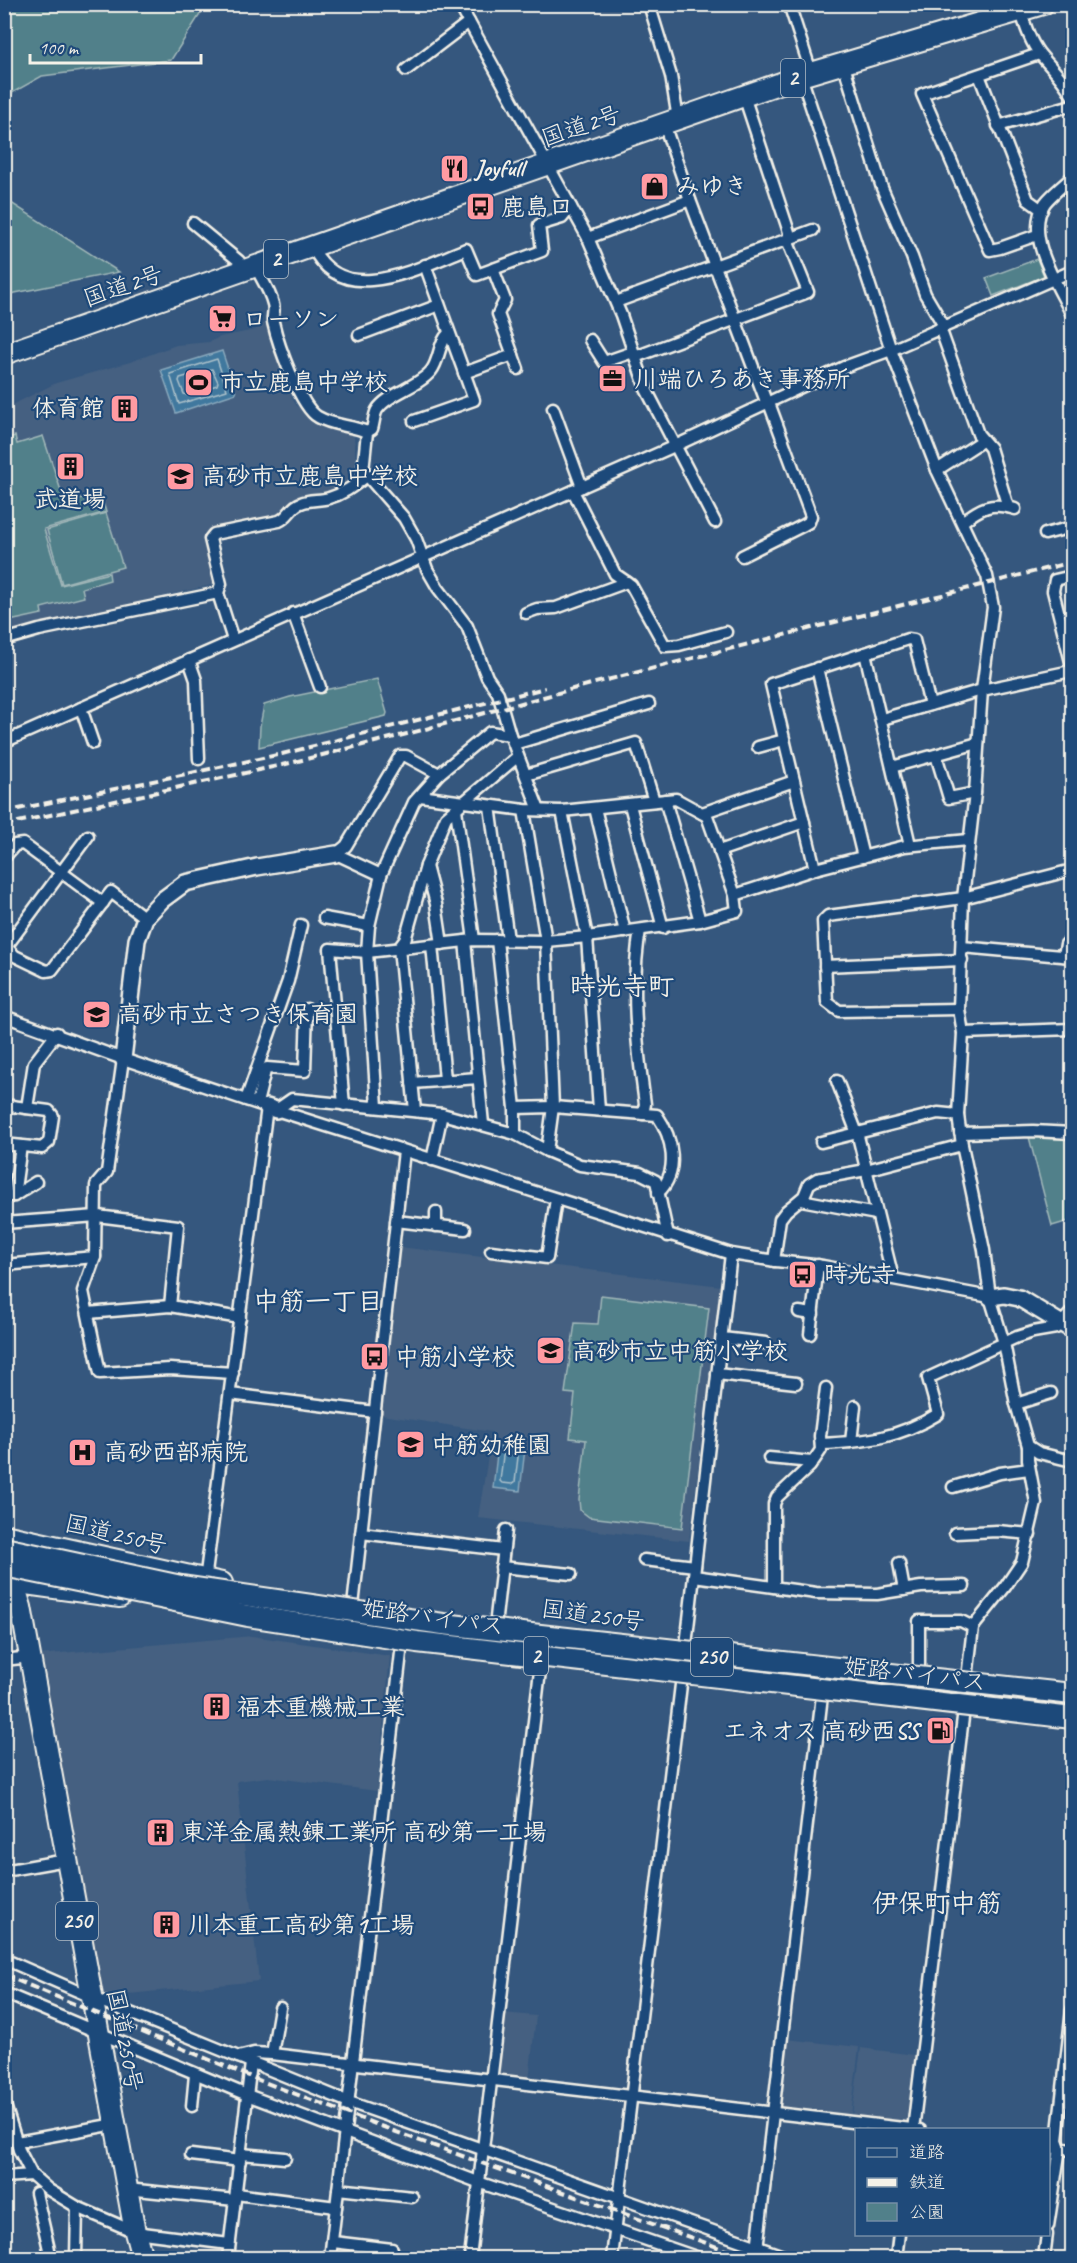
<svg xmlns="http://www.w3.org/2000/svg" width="1077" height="2263" font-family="Caveat,'Klee One',sans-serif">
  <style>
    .built { fill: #446081 }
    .green { fill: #51808a; stroke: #a2b8b9; stroke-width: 1.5 }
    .water { fill: #41789e; stroke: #89a8bc; stroke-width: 1.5 }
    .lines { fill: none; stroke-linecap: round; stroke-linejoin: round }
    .shore { stroke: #acc1ca; stroke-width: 1.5 }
    .street-casing { stroke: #f4f1e8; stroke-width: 15 }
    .secondary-casing { stroke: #f4f1e8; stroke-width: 20 }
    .highway-casing { stroke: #f4f1e8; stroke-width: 24 }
    .street { stroke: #1f4a7a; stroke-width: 10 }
    .secondary { stroke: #1f4a7a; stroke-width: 15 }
    .highway { stroke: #1f4a7a; stroke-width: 20 }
    .rail { stroke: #f4f1e8; stroke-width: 4; stroke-dasharray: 9 4.5; stroke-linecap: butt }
    .highway-bridge-casing { stroke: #f4f1e8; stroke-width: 24; stroke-linecap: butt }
    .highway-bridge { stroke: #1f4a7a; stroke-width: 20 }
    .labels { text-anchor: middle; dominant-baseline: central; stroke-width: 4.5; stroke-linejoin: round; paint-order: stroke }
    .shield { fill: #1f4a7a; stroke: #b4bfc7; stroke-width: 1.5 }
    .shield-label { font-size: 22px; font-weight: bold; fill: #f4f1e8 }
    .street-label { font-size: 24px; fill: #f4f1e8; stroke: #1f4a7a }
    .poi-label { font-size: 24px; font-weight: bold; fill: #f4f1e8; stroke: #1f4a7a; text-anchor: start }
    .neighbourhood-label { font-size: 26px; font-weight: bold; fill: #f4f1e8; stroke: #1f4a7a }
  </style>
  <rect width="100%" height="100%" fill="#35577e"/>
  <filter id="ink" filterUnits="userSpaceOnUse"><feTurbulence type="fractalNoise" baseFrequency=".0167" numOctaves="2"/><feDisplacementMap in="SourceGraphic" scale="12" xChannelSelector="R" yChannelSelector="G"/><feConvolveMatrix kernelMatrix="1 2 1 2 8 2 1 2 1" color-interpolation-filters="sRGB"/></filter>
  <g filter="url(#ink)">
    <g class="built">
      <polygon points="266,322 292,398 296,405 314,422 346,431 354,437 357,473 356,479 280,516 203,533 216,584 5,633 4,409 56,383 130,362 176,345 209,342 220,337 255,330"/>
      <polygon points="400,1247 721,1286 689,1541 478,1518 492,1432 381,1415"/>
      <polygon points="252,1636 390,1656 377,1791 268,1777 237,1781 259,1981 99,1997 38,1655"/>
      <polygon points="503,2013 536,2016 529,2080 495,2076"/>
      <polygon points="786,2039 859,2047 851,2116 778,2108"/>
      <polygon points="861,2048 915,2055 906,2123 852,2116"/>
    </g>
    <g class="green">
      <polygon points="5,4 206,4 206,5 171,60 42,76 5,97"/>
      <polygon points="4,199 5,199 119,272 5,295"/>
      <polygon points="1037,259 1044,276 993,296 986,278"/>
      <polygon points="15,436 17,444 43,436 65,503 100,493 106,512 44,529 61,585 109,573 110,580 82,588 84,597 41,608 42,614 5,622 5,439"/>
      <polygon points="106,513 123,567 62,584 47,530"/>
      <polygon points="377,679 387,713 386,716 259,747 260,726 264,705 290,697"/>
      <polygon points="1029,1137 1072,1138 1072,1220 1052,1226"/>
      <polygon points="601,1295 709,1308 682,1528 589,1517 580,1510 579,1500 586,1440 570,1438 575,1394 565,1393 575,1323 598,1324"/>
    </g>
    <g class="water">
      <polygon points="222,351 236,393 176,413 161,370"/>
      <polygon points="498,1446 525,1449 520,1491 493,1488"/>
    </g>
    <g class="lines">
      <g class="shore">
        <polygon points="217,359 227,390 179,404 170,374"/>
        <polygon points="212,369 218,382 217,385 187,395 184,394 179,381 180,378"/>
        <polygon points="506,1453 516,1455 518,1457 515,1482 512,1484 502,1483 500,1481 503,1456"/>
      </g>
      <defs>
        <g id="street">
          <polyline points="459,4 588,238 621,315 646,389 715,522"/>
          <polyline points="649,4 671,76 678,119"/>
          <polyline points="789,4 811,72"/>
          <path d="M1020 8C1024 23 1029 40 1039 53 1051 68 1061 76 1072 95"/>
          <polyline points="843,63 882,188 912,257 925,294 944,326"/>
          <polyline points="406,70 469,22"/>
          <polyline points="979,75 1028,200 1042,210"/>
          <polyline points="801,76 891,350 937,470 987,576 993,607 982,690 975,793 963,898 959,1009 963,1033 958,1115 962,1145 984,1250 990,1297 1004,1343 1016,1404 1028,1446 1028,1460 1036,1503 1022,1562 1005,1587 973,1627 966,1687"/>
          <polyline points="664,124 690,200 767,404"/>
          <polyline points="998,126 1072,105"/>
          <path d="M1072 177C1064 185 1052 194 1045 203 1023 235 1058 285 1072 315"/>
          <polyline points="193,223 239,261 242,271"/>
          <polyline points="1037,235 1000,248 990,250 922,94 1039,54"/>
          <polyline points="588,238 690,200"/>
          <path d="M312 246C342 311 419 267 466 249L477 275 542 251 539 225 562 218 571 207"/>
          <path d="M255 266C261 278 270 291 273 304 275 310 272 316 273 322 278 344 300 407 318 417 333 426 351 425 367 432L363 471 404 518 416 539 427 569 438 588 467 626 487 677 498 693 510 735"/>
          <polyline points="493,269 505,300 498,314 518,369"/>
          <polyline points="616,302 813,230"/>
          <polyline points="940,328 978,434 990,448 1008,507"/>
          <polyline points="359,335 439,305"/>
          <polyline points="590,340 604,362 633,352"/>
          <polyline points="635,357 808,292 789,245 789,232 744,96"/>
          <polyline points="464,373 513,355"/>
          <polyline points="553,408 582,487"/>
          <polyline points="414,421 474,400 425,265"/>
          <path d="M367 432 372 429C374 423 374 415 377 410 387 394 418 387 431 371 440 360 438 343 449 333"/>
          <polyline points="937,470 982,441"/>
          <polyline points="573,491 615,574 631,585 665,646 679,645 726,632"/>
          <path d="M962 522C980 508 992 501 1015 509"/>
          <polyline points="1045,534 1072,527"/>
          <polyline points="742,556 804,525 809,522 811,516 769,403"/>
          <path d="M218 593 221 584 210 539 214 534 279 521C289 517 291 506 301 503 309 499 320 501 329 498 344 494 355 485 367 476"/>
          <polyline points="293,613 320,687"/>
          <polyline points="526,613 537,609 556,608 627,582"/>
          <polyline points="4,640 39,630 218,593 233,640"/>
          <polyline points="865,653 910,845"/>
          <polyline points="189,660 196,680 199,759"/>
          <polyline points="817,668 863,857"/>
          <polyline points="81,708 93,743"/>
          <polyline points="882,719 982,690 1071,671 1072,666 1053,591 1055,580 1072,576"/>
          <polyline points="4,742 677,445 844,367 891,350 1072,271"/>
          <polyline points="514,744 649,704"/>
          <polyline points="758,747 784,740"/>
          <polyline points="936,755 949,798 975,793"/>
          <polyline points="892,767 978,743"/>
          <polyline points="526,775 636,743 654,801"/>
          <polyline points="665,800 700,921"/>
          <polyline points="630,805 663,928"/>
          <polyline points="490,806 508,940"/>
          <polyline points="595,808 625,932"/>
          <polyline points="456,809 474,940"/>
          <polyline points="524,810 546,941 553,1107 547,1151"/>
          <polyline points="562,811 587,937 599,1110"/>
          <polyline points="702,813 794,781"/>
          <polyline points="719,851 804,822"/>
          <polyline points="4,858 15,845 23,844 103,903"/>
          <polyline points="426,866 436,904 442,944"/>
          <polyline points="815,869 771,684 908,639 914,640 930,705"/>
          <polyline points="381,875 336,854 346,846 400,756 406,756 439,774"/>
          <polyline points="735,895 815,869 905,846 968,840"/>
          <polyline points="324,918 369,926"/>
          <path d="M640 930C630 989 637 1046 645 1104L643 1114"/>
          <polyline points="497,940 515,1108 515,1134"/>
          <polyline points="465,941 483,1124"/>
          <polyline points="4,945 15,956 46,971 52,970 111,892 145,918"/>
          <polyline points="432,945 445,1079"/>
          <polyline points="6,947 88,836"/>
          <polyline points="962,947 1072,957"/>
          <polyline points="1064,956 1066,944"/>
          <polyline points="825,966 962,960"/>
          <polyline points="959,1009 839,1011 827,1002 823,921 828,916 963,898 1072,870"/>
          <polyline points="4,1016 123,1059 267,1107 205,1581"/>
          <polyline points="963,1033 1072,1029"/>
          <polyline points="123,1059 107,1172 96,1185 95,1257 83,1291 100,1373 170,1369 233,1373"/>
          <polyline points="837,1081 858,1136 893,1278"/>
          <polyline points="412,1083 478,1078"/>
          <polyline points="246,1100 288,981 301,925"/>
          <polyline points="257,1103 265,1071 267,1068 305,1071 307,1009"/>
          <polyline points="4,1105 49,1111 53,1116 49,1142 42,1148 4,1144"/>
          <polyline points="344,1105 330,949 367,952 474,940 546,941 587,937 700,921 737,911 735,895 707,816 676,799 562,811 524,810 420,796"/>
          <polyline points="377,1107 367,952 369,926 381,875 414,802 439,774 490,732 510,735 539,810"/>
          <polyline points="27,1108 34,1063 57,1033"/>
          <path d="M515 1108 553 1107 657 1115C673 1138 680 1172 658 1193"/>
          <polyline points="276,1110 731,1254 776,1261 823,1266 990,1297"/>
          <polyline points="276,1110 292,1099 442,1114 515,1134 547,1151 580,1165 640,1173 656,1181 668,1236"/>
          <polyline points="415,1111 399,948 405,940 426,866 446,817 517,757"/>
          <polyline points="960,1133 1033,1131 1072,1133"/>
          <polyline points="821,1142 938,1113 958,1115"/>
          <polyline points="432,1160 442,1114"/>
          <polyline points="4,1196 14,1196 36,1182"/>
          <polyline points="14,1196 21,1146"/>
          <polyline points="801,1200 876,1214"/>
          <polyline points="396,1221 465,1229"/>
          <polyline points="4,1223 97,1216 178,1226 170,1306"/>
          <polyline points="436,1226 436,1212"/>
          <polyline points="491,1251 547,1258 556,1199"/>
          <polyline points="774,1261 780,1219 786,1211 804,1196 809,1184 817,1179 866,1170 962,1145"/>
          <polyline points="4,1265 95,1257"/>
          <polyline points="799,1312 813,1314"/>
          <polyline points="88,1313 170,1306 240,1318"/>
          <polyline points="810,1334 818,1265"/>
          <polyline points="722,1338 766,1343"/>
          <polyline points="717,1374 796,1383"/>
          <polyline points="230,1394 375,1412"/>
          <polyline points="1016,1404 1051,1393"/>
          <polyline points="851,1442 855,1406"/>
          <path d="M821 1444C865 1442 899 1438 938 1414L928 1378 1017 1337 1033 1332 1056 1328 1072 1312"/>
          <polyline points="1028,1446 1039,1453 1072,1461"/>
          <polyline points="769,1458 812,1462"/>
          <polyline points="953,1487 1000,1473 1029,1469"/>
          <polyline points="361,1533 503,1550"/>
          <polyline points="955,1533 997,1531 1030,1534"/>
          <polyline points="644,1560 695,1566"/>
          <polyline points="899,1563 904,1590"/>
          <polyline points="501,1567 571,1574"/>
          <polyline points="694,1576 816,1593 877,1594 921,1587 964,1586"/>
          <polyline points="774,1587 774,1504 777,1497 810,1466 821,1450 820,1436 826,1388"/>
          <polyline points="4,1603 21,1607"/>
          <polyline points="353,1606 404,1151"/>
          <polyline points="495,1626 506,1530"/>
          <polyline points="4,1660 30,1657"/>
          <polyline points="919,1680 919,1621 961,1621 973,1627"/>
          <polyline points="4,1871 66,1860"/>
          <polyline points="4,1959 91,1997 349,2102 789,2258"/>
          <polyline points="4,1993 247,2095 478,2182 699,2258"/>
          <polyline points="272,2054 280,2008"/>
          <polyline points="238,2057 254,2053 272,2054 920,2130"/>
          <polyline points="4,2102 19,2150 32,2175 49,2190 77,2207 135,2232 229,2244"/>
          <polyline points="192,2106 195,2075"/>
          <polyline points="913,2130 965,1701"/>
          <polyline points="17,2142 115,2124"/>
          <polyline points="1048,2147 1072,2150"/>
          <polyline points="241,2154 285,2158"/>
          <polyline points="191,2155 240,2161"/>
          <polyline points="4,2177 32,2175"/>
          <polyline points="127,2189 235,2200"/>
          <polyline points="338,2189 412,2197"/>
          <polyline points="36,2193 51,2258"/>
          <polyline points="236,2194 336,2207"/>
          <polyline points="1048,2226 1060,2148 1057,2140 1072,2010"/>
          <polyline points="333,2242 392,2249"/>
          <polyline points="76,2258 77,2207"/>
          <polyline points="228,2258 251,2063"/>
          <polyline points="330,2258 403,1636"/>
          <polyline points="470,2258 542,1654"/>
          <polyline points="612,2258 683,1668 679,1665 679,1661 685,1654 731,1254"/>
          <polyline points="756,2258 823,1687"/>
          <polyline points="896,2258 899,2234"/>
          <polyline points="1044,2258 1047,2234"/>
        </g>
        <g id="secondary">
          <polyline points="123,1059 137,940 145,918 162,900 185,883 257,867 336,854"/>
          <polyline points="267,1107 276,1110"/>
          <polyline points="990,1297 1004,1295 1019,1298 1072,1330"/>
        </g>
        <g id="highway">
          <polyline points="4,354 801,76 1043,4"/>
          <polyline points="4,1535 222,1583"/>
          <polyline points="10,1572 21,1607 135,2232 142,2258"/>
          <polyline points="4,1581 120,1597"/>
        </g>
      </defs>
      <use href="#street" class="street-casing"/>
      <use href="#secondary" class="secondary-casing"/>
      <use href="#highway" class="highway-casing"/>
      <use href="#street" class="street"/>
      <use href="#secondary" class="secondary"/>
      <use href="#highway" class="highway"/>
      <g class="rail">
        <polyline points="4,812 282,754 545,688"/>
        <polyline points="4,825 282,765 411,733 591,684 1072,562"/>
        <polyline points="4,1975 261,2081 423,2142 748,2258"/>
      </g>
      <defs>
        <g id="highway-bridge">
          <polyline points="4,1548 181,1586 443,1624 1072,1694"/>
          <polyline points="4,1566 248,1616 417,1642 1072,1718"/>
        </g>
      </defs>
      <use href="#highway-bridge" class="highway-bridge-casing"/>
      <use href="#highway-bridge" class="highway-bridge"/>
    </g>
  </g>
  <defs>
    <symbol id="restaurant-square" viewBox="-11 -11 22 22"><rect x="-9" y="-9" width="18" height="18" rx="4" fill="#ff9aa2" stroke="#1f4a7a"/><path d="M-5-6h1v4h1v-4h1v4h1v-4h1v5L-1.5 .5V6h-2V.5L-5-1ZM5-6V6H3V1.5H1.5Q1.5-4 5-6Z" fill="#111"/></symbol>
    <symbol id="shop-square" viewBox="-11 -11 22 22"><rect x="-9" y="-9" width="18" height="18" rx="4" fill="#ff9aa2" stroke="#1f4a7a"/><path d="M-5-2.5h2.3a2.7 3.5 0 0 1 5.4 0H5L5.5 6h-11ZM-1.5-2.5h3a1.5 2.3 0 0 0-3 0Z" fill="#111"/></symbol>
    <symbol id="bus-square" viewBox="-11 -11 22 22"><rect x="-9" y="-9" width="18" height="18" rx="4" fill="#ff9aa2" stroke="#1f4a7a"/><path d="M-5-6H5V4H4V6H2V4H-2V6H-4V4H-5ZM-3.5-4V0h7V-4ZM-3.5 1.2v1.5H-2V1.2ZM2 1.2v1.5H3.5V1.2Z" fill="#111"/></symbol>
    <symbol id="supermarket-square" viewBox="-11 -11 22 22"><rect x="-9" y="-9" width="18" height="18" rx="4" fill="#ff9aa2" stroke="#1f4a7a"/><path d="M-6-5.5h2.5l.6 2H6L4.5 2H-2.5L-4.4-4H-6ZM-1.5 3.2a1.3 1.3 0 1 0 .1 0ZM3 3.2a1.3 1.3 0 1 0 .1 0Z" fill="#111"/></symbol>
    <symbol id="office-square" viewBox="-11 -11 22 22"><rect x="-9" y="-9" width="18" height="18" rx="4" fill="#ff9aa2" stroke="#1f4a7a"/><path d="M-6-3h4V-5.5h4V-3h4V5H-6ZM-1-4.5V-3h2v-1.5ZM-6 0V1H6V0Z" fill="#111"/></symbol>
    <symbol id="stadium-square" viewBox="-11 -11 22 22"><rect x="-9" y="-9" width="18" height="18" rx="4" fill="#ff9aa2" stroke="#1f4a7a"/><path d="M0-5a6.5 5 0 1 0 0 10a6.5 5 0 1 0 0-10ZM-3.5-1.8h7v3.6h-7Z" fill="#111"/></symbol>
    <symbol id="building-square" viewBox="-11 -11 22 22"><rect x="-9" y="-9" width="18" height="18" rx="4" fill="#ff9aa2" stroke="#1f4a7a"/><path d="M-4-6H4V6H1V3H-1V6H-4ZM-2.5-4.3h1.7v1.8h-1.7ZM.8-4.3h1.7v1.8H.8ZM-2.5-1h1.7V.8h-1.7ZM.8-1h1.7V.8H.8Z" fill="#111"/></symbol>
    <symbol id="school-square" viewBox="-11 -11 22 22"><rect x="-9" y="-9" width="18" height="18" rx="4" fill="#ff9aa2" stroke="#1f4a7a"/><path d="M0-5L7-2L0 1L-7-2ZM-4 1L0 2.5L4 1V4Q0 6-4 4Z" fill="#111"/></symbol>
    <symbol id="hospital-square" viewBox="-11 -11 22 22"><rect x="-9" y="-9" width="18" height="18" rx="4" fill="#ff9aa2" stroke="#1f4a7a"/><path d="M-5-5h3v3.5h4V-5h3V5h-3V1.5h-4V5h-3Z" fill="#111"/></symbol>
    <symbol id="fuel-square" viewBox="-11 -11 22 22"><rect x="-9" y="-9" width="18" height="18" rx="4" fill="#ff9aa2" stroke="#1f4a7a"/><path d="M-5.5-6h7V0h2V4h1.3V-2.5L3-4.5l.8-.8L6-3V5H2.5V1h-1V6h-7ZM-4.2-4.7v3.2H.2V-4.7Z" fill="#111"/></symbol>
  </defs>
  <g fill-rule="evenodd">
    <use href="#restaurant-square" x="438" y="152" width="33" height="33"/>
    <use href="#shop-square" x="638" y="170" width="33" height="33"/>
    <use href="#bus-square" x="464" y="190" width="33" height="33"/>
    <use href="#supermarket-square" x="206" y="302" width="33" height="33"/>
    <use href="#office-square" x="596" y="362" width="33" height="33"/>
    <use href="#stadium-square" x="182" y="366" width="33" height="33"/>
    <use href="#building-square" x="108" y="392" width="33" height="33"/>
    <use href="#building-square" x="54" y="450" width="33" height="33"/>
    <use href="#school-square" x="164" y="460" width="33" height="33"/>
    <use href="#school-square" x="80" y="998" width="33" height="33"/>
    <use href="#bus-square" x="786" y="1258" width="33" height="33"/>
    <use href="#school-square" x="534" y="1334" width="33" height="33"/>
    <use href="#bus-square" x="358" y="1340" width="33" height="33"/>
    <use href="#school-square" x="394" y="1428" width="33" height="33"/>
    <use href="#hospital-square" x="66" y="1436" width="33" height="33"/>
    <use href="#building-square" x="200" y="1690" width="33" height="33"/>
    <use href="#fuel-square" x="924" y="1714" width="33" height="33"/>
    <use href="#building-square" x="144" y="1816" width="33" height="33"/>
    <use href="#building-square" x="150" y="1908" width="33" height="33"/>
  </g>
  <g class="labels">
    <g class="shield">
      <rect x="781" y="59" width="24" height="38" rx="4.5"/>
      <rect x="264" y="240" width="24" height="38" rx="4.5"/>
      <rect x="524" y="1637" width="24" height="38" rx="4.5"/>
      <rect x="691" y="1638" width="42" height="38" rx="4.5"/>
      <rect x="56" y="1902" width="42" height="38" rx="4.5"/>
    </g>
    <g class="shield-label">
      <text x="793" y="78">2</text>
      <text x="276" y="259">2</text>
      <text x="536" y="1656">2</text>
      <text x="712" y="1657">250</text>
      <text x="77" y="1921">250</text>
    </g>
    <g class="street-label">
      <text transform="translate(581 126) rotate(-19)">国道2号</text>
      <text transform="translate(123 286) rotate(-19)">国道2号</text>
      <text transform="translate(116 1534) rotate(13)">国道250号</text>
      <text transform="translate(593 1615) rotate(8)">国道250号</text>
      <text transform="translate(433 1617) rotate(8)">姫路バイパス</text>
      <text transform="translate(915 1674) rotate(7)">姫路バイパス</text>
      <text transform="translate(125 2040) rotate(79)">国道250号</text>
    </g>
    <g class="poi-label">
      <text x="475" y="168">Joyfull</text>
      <text x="676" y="186">みゆき</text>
      <text x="501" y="207">鹿島口</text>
      <text x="243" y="319">ローソン</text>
      <text x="634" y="379">川端ひろあき事務所</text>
      <text x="220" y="382">市立鹿島中学校</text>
      <text x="104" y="408" text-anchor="end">体育館</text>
      <text x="202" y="476">高砂市立鹿島中学校</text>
      <text x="70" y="499" text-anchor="middle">武道場</text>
      <text x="118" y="1014">高砂市立さつき保育園</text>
      <text x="824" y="1274">時光寺</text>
      <text x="572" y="1351">高砂市立中筋小学校</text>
      <text x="395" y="1357">中筋小学校</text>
      <text x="431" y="1445">中筋幼稚園</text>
      <text x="104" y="1452">高砂西部病院</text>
      <text x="237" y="1707">福本重機械工業</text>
      <text x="919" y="1731" text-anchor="end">エネオス 高砂西SS</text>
      <text x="181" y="1832">東洋金属熱錬工業所 高砂第一工場</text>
      <text x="188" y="1925">川本重工高砂第1工場</text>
    </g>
    <g class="neighbourhood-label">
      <text x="622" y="986">時光寺町</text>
      <text x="318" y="1301">中筋一丁目</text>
      <text x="937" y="1903">伊保町中筋</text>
    </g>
  </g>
  <rect width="1077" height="2263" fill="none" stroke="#1f4a7a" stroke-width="24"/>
  <rect x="12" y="12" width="1053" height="2239" fill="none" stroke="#f4f1e8" stroke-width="2" filter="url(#ink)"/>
  <rect x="855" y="2128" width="195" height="108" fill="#1f4a7a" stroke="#748da6" stroke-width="1.5"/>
  <rect x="867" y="2148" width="30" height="9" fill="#1f4a7a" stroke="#748da6" stroke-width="1.5"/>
  <text x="909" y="2158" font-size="18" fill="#f4f1e8">道路</text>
  <rect x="867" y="2178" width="30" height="9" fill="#f4f1e8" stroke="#748da6" stroke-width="1.5"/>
  <text x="909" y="2188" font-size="18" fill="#f4f1e8">鉄道</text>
  <rect x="867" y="2203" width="30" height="18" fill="#51808a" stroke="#748da6" stroke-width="1.5"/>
  <text x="909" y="2218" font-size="18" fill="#f4f1e8">公園</text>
  <path d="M30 54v9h171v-9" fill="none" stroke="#f4f1e8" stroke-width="3"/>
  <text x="39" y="54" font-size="18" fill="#f4f1e8" stroke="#1f4a7a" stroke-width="4.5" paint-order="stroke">100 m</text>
</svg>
